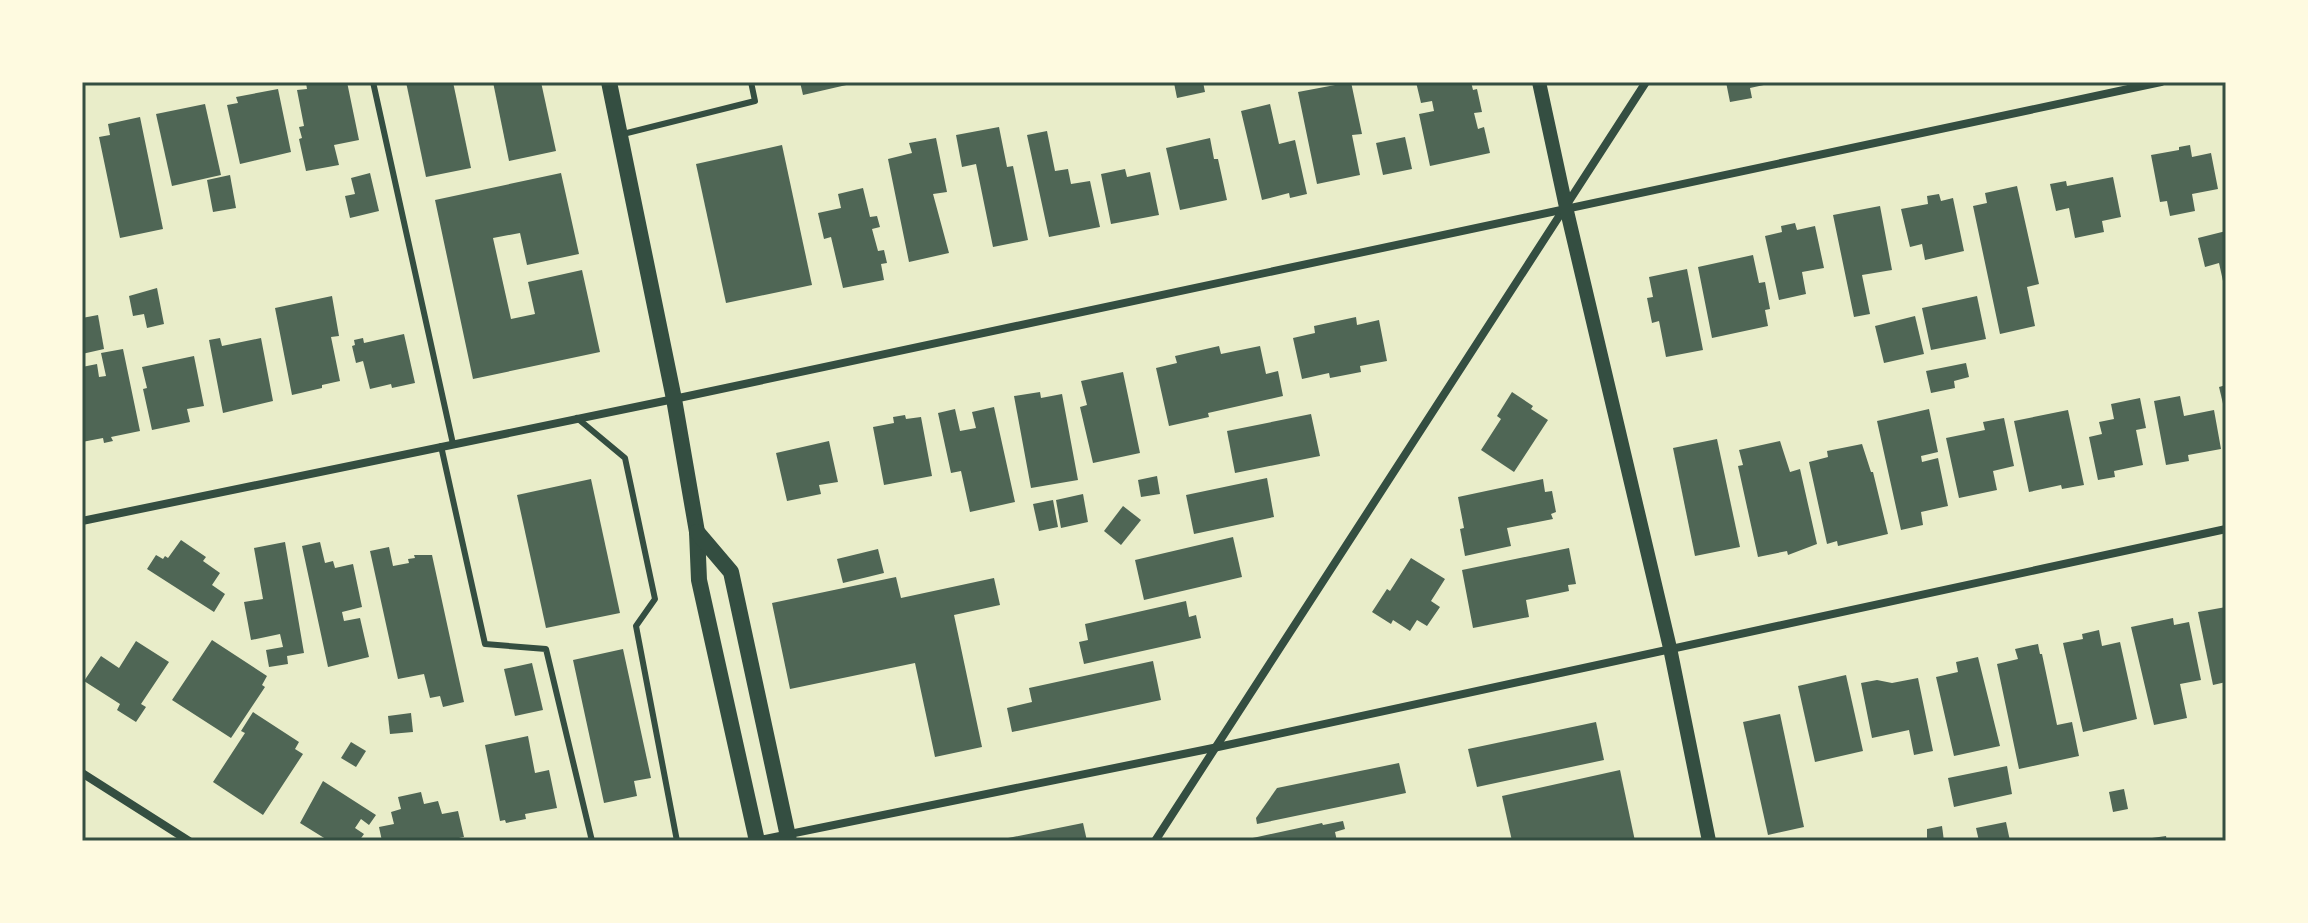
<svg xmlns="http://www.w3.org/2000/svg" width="2308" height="923" font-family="'Public Sans',sans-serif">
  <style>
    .building { fill: #4f6655 }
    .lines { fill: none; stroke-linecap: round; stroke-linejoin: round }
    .service { stroke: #344e41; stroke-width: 6 }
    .minor { stroke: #344e41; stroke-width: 8 }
    .tertiary { stroke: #344e41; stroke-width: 14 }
    .secondary { stroke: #344e41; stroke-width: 16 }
    .neatline { fill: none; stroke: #344e41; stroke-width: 3 }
  </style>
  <rect width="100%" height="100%" fill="#e9edc9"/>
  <g class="building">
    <polygon points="312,82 347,82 359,140 334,145 339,165 306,171 299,139 302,138 299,127 304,126 297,90 307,89 306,83"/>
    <polygon points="406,82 453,82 471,168 426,177"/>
    <polygon points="493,82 541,82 556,151 509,161"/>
    <polygon points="800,82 855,82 855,83 803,95"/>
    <polygon points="1203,82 1205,92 1177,98 1174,83"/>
    <polygon points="1351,82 1362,134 1352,135 1360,175 1317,184 1298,92"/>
    <polygon points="1416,82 1471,82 1473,90 1477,89 1482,112 1474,113 1478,129 1484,127 1490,153 1430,166 1419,114 1434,111 1432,101 1421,103"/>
    <polygon points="1726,82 1773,82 1773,83 1750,88 1752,98 1730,102"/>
    <polygon points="278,89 291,152 240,164 227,105 238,103 236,97"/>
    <polygon points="205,104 221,175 172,186 156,114"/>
    <polygon points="1270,104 1279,144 1295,140 1307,194 1290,198 1289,193 1262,200 1241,111"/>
    <polygon points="140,117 163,229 120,238 99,137 110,135 108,124"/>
    <polygon points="999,127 1007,167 1013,166 1028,240 993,247 976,164 962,167 956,135"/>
    <polygon points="1047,131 1055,171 1068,169 1071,184 1090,181 1100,227 1049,237 1027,135"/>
    <polygon points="1405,137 1412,169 1383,175 1376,143"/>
    <polygon points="936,138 947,192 933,194 949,253 909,262 888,159 912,153 909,143"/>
    <polygon points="1210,138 1214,159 1218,159 1227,200 1180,210 1166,148"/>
    <polygon points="782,145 812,285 726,303 696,164"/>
    <polygon points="2190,145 2192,157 2211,153 2218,189 2192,194 2195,211 2170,216 2167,201 2160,202 2151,155 2179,150 2179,147"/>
    <polygon points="1125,169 1127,177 1150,172 1159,215 1111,224 1101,174"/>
    <polygon points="370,173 379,211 350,218 345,196 355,194 351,178"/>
    <polygon points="561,173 579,254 527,265 520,233 493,238 511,319 535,314 528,282 582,270 600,352 473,379 435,200"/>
    <polygon points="230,175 236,208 213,212 207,180"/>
    <polygon points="2113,177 2121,217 2102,221 2104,232 2075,238 2069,208 2056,211 2050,184 2066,181 2067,186"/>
    <polygon points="2017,186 2039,284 2027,287 2035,326 2000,334 1973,206 1987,203 1985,193"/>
    <polygon points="863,188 870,217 877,216 880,227 872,229 878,251 884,250 887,263 881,264 884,280 843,288 831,237 824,239 818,213 841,208 838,194"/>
    <polygon points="1939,194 1941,201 1953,198 1964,251 1925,260 1922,244 1910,247 1901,209 1928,204 1927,196"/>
    <polygon points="1880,206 1892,270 1862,275 1870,314 1854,317 1833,215"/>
    <polygon points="1795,223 1797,230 1815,226 1824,268 1802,272 1806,294 1779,300 1765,236 1782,232 1781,226"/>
    <polygon points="2226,231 2226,290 2225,290 2219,263 2205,267 2198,238"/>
    <polygon points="1753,255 1759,283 1765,282 1770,309 1765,310 1768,326 1712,338 1698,267"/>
    <polygon points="1687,269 1703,350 1666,357 1659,321 1652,323 1647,298 1653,297 1649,277"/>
    <polygon points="157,288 164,324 147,328 144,314 133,316 129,296"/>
    <polygon points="332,296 339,336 331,337 340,381 322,385 322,388 292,395 275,308"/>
    <polygon points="1977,296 1986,339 1931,350 1922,308"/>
    <polygon points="98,315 104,349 82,354 82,318"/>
    <polygon points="1915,316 1924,354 1884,363 1875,326"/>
    <polygon points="1356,317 1357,325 1379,320 1387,361 1360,366 1361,372 1330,378 1329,373 1302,379 1293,338 1315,333 1314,326"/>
    <polygon points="404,334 415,383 392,388 391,384 370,389 363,361 356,363 352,346 355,345 354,340 363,338 364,343"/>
    <polygon points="220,338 222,346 261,338 273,401 223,413 209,340"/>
    <polygon points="1219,346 1221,354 1260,346 1266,374 1278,371 1283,396 1208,413 1209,417 1169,426 1156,368 1177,363 1175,356"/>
    <polygon points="123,349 140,431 111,437 113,441 104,443 103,438 82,442 82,367 97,364 99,377 106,376 101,353"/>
    <polygon points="194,356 204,406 187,409 190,422 152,430 143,389 147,388 142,367"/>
    <polygon points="1966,363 1969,377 1954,381 1955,388 1931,393 1926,371"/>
    <polygon points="1123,372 1140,453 1093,463 1080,407 1087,405 1081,381"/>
    <polygon points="2226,385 2226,412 2225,412 2219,387"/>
    <polygon points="1040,392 1041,398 1062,394 1078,480 1031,488 1014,396"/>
    <polygon points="1512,392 1533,406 1531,409 1548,420 1514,472 1481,450 1501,419 1497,416"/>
    <polygon points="2180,396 2184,416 2214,410 2221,449 2188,455 2189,461 2166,465 2154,401"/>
    <polygon points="2140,398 2146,428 2136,430 2143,465 2114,471 2115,477 2098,480 2089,437 2102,434 2099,422 2114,419 2111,404"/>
    <polygon points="994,407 1015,502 970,512 961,471 951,473 938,413 955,409 960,431 976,428 972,412"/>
    <polygon points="1929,409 1938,452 1921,456 1922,462 1938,458 1948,506 1921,512 1923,525 1901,530 1877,421"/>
    <polygon points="2068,410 2084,485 2062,489 2061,485 2029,492 2014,421"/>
    <polygon points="1311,414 1320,456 1235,473 1227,431"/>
    <polygon points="905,415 906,419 921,417 932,476 884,485 873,427 894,423 893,417"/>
    <polygon points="2004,418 2014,466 1993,471 1997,490 1959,498 1946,438 1985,430 1983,422"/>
    <polygon points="1717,439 1740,547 1695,556 1673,448"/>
    <polygon points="829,441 838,482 819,485 821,494 787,501 776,453"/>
    <polygon points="1780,441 1790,472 1800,469 1817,544 1788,555 1787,551 1758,557 1738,466 1743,465 1739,450"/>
    <polygon points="1862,444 1871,472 1873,472 1888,534 1838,546 1837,541 1827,544 1809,462 1828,457 1827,451"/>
    <polygon points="1157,476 1160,494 1141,497 1138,480"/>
    <polygon points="1267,478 1274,517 1194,534 1186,495"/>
    <polygon points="591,479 620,613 546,628 517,495"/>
    <polygon points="1543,479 1545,492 1552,491 1556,512 1551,514 1553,519 1507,528 1511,546 1465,556 1460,529 1464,528 1458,497"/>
    <polygon points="1083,494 1088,522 1061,528 1056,500"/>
    <polygon points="1053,500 1058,527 1039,531 1033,504"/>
    <polygon points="1123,506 1141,520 1121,545 1104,531"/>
    <polygon points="1233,537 1242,577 1144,600 1135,560"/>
    <polygon points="181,540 206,557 203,561 220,573 212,585 225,594 214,612 147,569 156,555 163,559 165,556 168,558"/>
    <polygon points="285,542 304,653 287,656 288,664 269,667 266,650 283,647 280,634 251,640 244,602 263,599 254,548"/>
    <polygon points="320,542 325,563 333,561 335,568 353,564 362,607 342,612 344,621 360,618 369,657 328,667 302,546"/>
    <polygon points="389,547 393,566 409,563 408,559 415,558 414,555 432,555 464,702 443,707 440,696 430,698 424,674 398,679 370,551"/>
    <polygon points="1569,548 1576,584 1568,585 1569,591 1526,600 1529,617 1473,628 1462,570"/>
    <polygon points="878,549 884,573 843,583 837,559"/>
    <polygon points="1411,558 1445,579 1431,601 1440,607 1427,626 1417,620 1410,631 1393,620 1391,624 1372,612 1387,589 1390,591"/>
    <polygon points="896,577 901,598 994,578 1000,605 954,615 982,747 935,757 915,663 790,689 772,603"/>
    <polygon points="1186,601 1189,617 1196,615 1201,638 1084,664 1079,642 1088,640 1085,624"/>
    <polygon points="2226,607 2226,682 2213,685 2198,612"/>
    <polygon points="2173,618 2174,625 2189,622 2201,680 2180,684 2187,718 2154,725 2131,627"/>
    <polygon points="2099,630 2102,646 2120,642 2137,719 2083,732 2063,643 2083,639 2082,634"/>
    <polygon points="212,640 267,676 262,685 265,687 231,738 172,700"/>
    <polygon points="136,641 169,662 141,704 146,707 136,722 117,710 120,704 84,681 101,656 119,668"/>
    <polygon points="2038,644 2040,654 2042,654 2057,725 2072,722 2079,756 2019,769 1997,664 2018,659 2015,649"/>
    <polygon points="623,649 651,778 634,781 637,796 604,803 573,660"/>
    <polygon points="1978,657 2000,746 1954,756 1936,677 1958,672 1956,662"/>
    <polygon points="1153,661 1161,700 1012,732 1007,708 1032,702 1029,688"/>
    <polygon points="532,663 543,710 515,716 504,669"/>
    <polygon points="1846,675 1863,751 1815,762 1798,686"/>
    <polygon points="1918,678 1933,751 1914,755 1909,730 1872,738 1861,683 1877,680 1892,683"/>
    <polygon points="253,712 299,742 295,749 303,754 263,815 213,782 245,733 241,731"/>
    <polygon points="411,713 413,732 390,734 388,716"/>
    <polygon points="1780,714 1804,827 1768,835 1743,722"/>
    <polygon points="1596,722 1604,760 1477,787 1468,749"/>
    <polygon points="528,736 535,773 549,770 557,808 525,814 526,819 506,823 505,820 500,821 485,745"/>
    <polygon points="351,742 366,751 356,767 341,758"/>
    <polygon points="1399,763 1406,793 1257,824 1256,818 1277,788"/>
    <polygon points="2007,766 2012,794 1954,807 1948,778"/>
    <polygon points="1620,770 1635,841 1512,841 1502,796"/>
    <polygon points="323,781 376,815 369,825 361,819 355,828 364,834 359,841 329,841 300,823"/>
    <polygon points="2124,789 2128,809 2113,812 2109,792"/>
    <polygon points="421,792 424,804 438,801 442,814 458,811 464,837 444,841 382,841 379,827 394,824 391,812 401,809 398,797"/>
    <polygon points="1343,821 1345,829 1335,832 1337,841 1239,841 1322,823 1323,825"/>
    <polygon points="2006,822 2010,841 1979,841 1976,828"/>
    <polygon points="1083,823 1087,841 998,841 998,840"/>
    <polygon points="1942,826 1944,841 1927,841 1927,829"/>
    <polygon points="2166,836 2167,841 2145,841 2145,839"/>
  </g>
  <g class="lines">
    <g class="service">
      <polyline points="373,82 453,444"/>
      <polyline points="623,134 755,101 751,82"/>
      <polyline points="577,418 625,458 655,599 636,626 677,841"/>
      <polyline points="441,446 485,644 546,649 592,841"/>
    </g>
    <g class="minor">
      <polyline points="82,521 674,399 2161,82"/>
      <polyline points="82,773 189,841"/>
      <polyline points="755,841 1218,747 2226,529"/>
      <polyline points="1155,841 1646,82"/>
    </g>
    <polyline class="tertiary" points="1539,82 1566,207 1670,648 1709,841"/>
    <g class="secondary">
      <polyline points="609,82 674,399 697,532 699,580 757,841"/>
      <polyline points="697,532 731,572 789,841"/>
    </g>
  </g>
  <rect width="2308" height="923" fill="none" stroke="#fefae0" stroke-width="168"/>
  <rect x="84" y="84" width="2140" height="755" class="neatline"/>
</svg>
